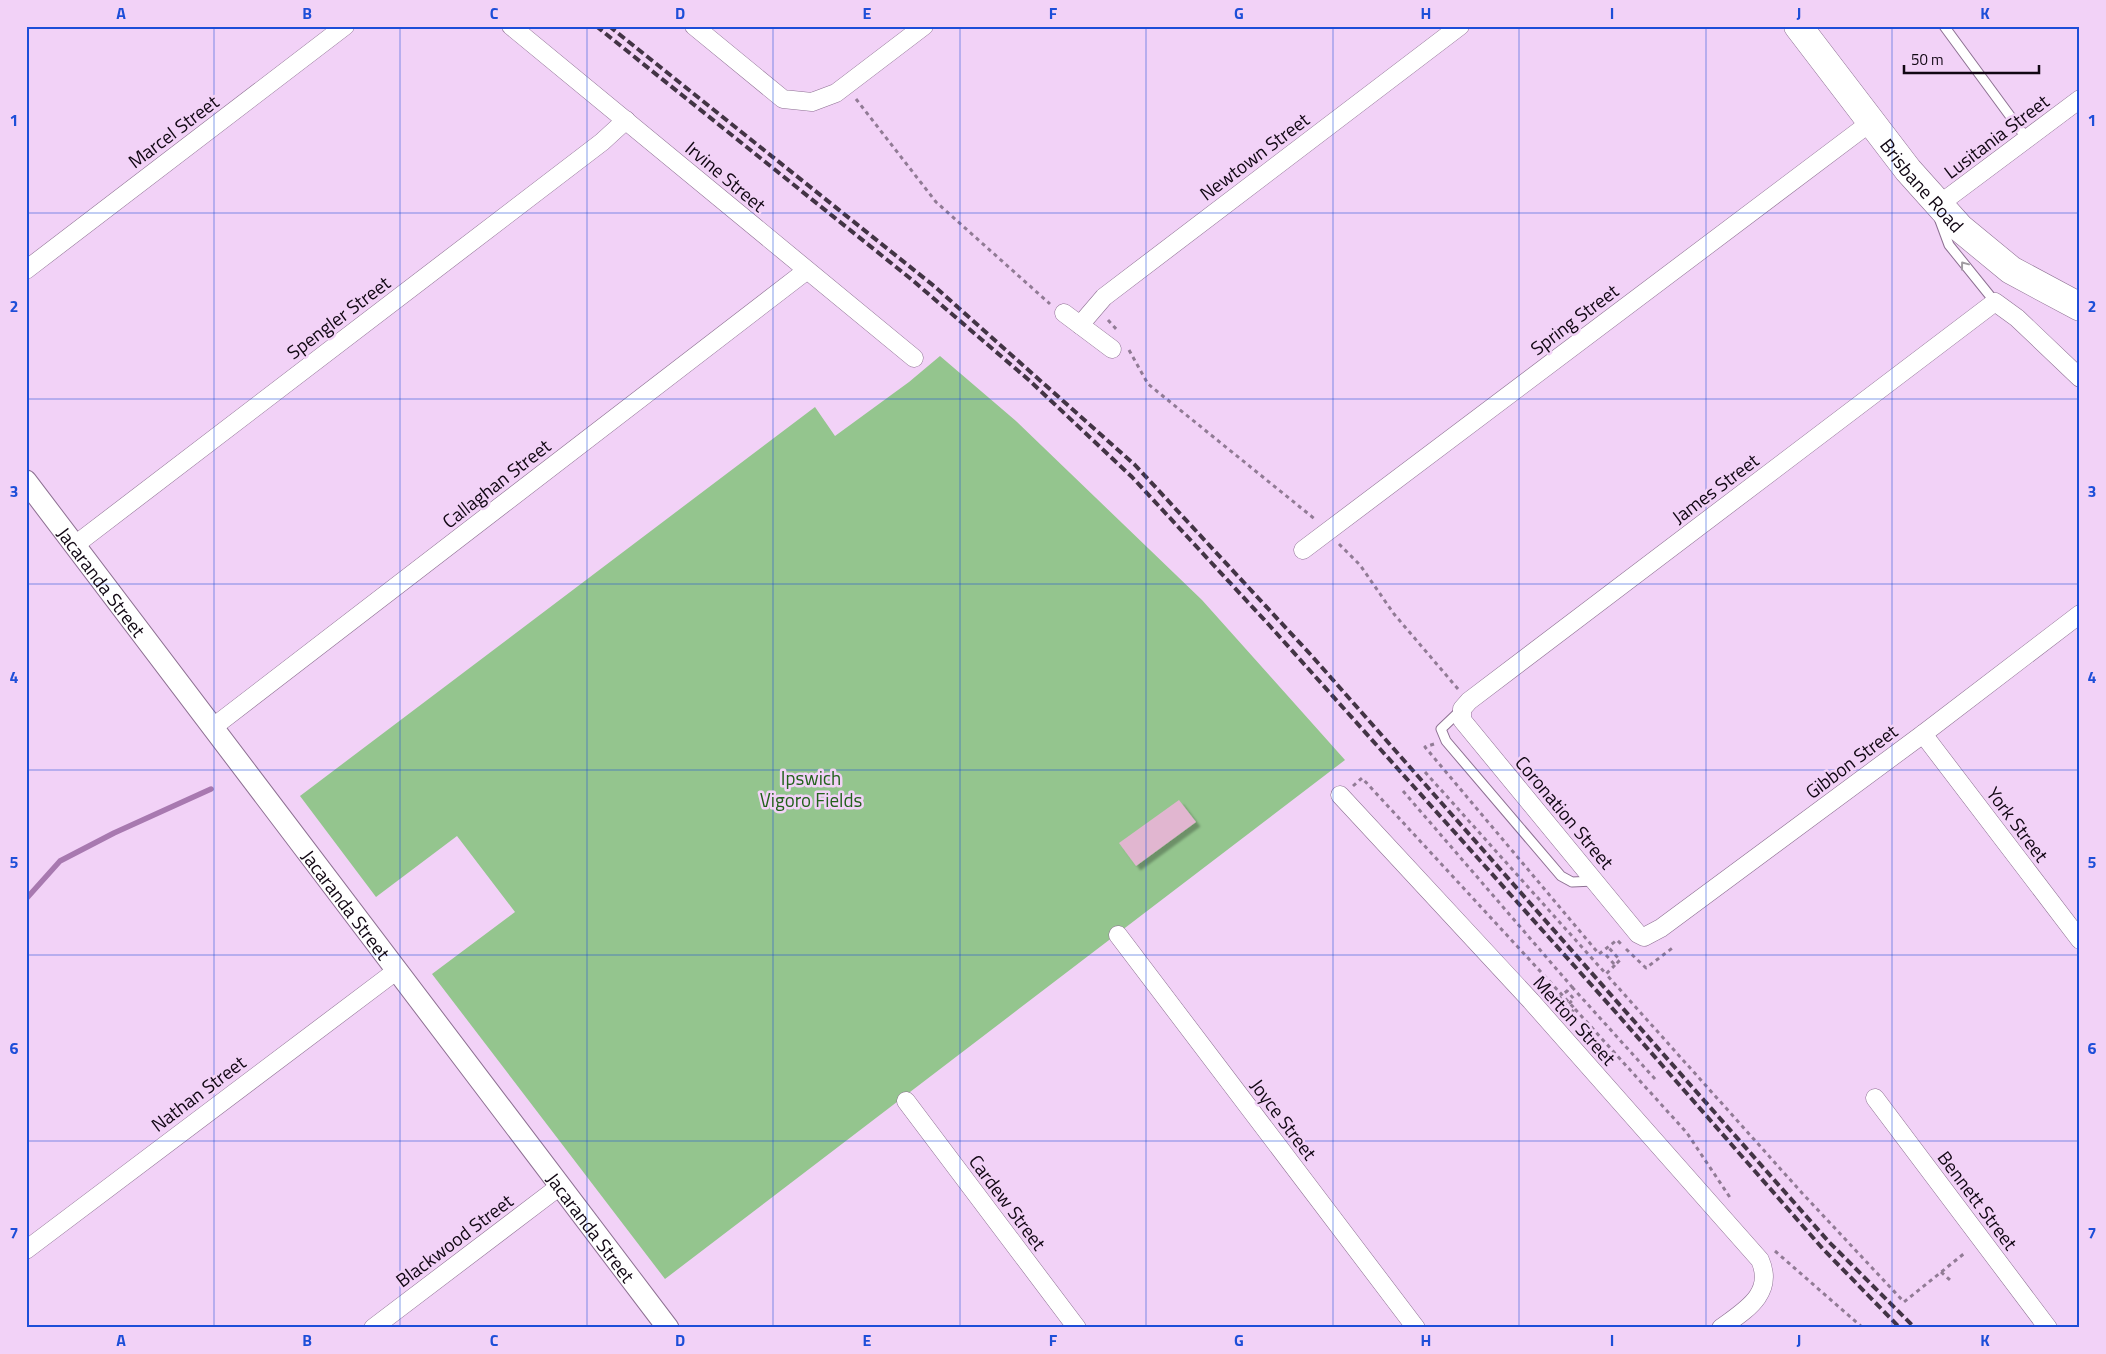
<svg xmlns="http://www.w3.org/2000/svg" width="2106" height="1354" font-family="'Titillium Web',sans-serif">
  <style>
    .green { fill: #94c58e }
    .lines { fill: none; stroke-linecap: round; stroke-linejoin: round }
    .stream { stroke: #a879b0; stroke-width: 5.5 }
    .building { fill: #e1b6d0; filter: url(#shadow) }
    .service-casing { stroke: #8d7092; stroke-width: 11 }
    .minor-casing { stroke: #8d7092; stroke-width: 19 }
    .tertiary-casing { stroke: #8d7092; stroke-width: 23 }
    .primary-casing { stroke: #8d7092; stroke-width: 29 }
    .path { stroke: #917b95; stroke-width: 3; stroke-dasharray: 4 4; stroke-linecap: butt }
    .service { stroke: #fff; stroke-width: 9 }
    .minor { stroke: #fff; stroke-width: 18 }
    .tertiary { stroke: #fff; stroke-width: 21 }
    .primary { stroke: #fff; stroke-width: 28 }
    .rail { stroke: #433445; stroke-width: 4; stroke-dasharray: 8 4; stroke-linecap: butt }
    .path-bridge { stroke: #917b95; stroke-width: 3; stroke-dasharray: 4 4; stroke-linecap: butt }
    .oneway { stroke: #a09ca1 }
    .grid { fill: none; stroke: #1d4ed8; stroke-width: 1; stroke-opacity: 0.55 }
    .labels { text-anchor: middle; dominant-baseline: central; stroke-width: 5; stroke-linejoin: round; paint-order: stroke }
    .street-label { font-size: 19px; fill: #110713; stroke: #f2d2f7 }
    .park-label { font-size: 19px; fill: #22611b; stroke: #f2d2f7 }
    .neatline { fill: none; stroke: #1d4ed8; stroke-width: 2 }
    .grid-label { font-size: 16px; text-anchor: middle; font-weight: bold; fill: #1d4ed8 }
  </style>
  <defs>
    <filter id="shadow"><feDropShadow dx="4.5" dy="4.5" stdDeviation="1" flood-color="#0004"/></filter>
  </defs>
  <rect width="100%" height="100%" fill="#f2d2f7"/>
  <polygon class="green" points="940,356 1016,421 1202,600 1345,760 665,1279 432,974 515,912 457,836 376,897 300,796 815,407 835,436 909,382"/>
  <g class="lines">
    <polyline class="stream" points="26,899 60,861 114,833 211,789"/>
  </g>
  <polygon class="building" points="1179,800 1196,822 1136,866 1119,843"/>
  <g class="lines">
    <defs>
      <g id="service">
        <polyline points="1944,26 2027,139"/>
        <polyline points="1939,218 1949,245 1995,302"/>
        <polyline points="1462,709 1441,729 1446,741 1561,876 1572,882 1594,881"/>
      </g>
      <g id="minor">
        <polyline points="511,26 914,358"/>
        <polyline points="694,26 783,99 812,102 836,93 924,26"/>
        <polyline points="1937,206 2080,99"/>
        <polyline points="26,270 345,26"/>
        <polyline points="1064,313 1112,349"/>
        <polyline points="1080,325 1104,297 1460,26"/>
        <polyline points="2080,378 2017,318 1995,302 1469,701 1462,709 1462,720 1638,934 1644,937 1661,928 1923,734 2080,614"/>
        <polyline points="75,545 602,142 626,120"/>
        <polyline points="1303,550 1871,122"/>
        <polyline points="212,728 806,271"/>
        <polyline points="1923,734 2080,940"/>
        <path d="M1340 795 1531 1001 1760 1260C1775 1294 1744 1311 1721 1328"/>
        <polyline points="1118,935 1416,1328"/>
        <polyline points="1875,1098 2048,1328"/>
        <polyline points="906,1101 1077,1328"/>
        <polyline points="26,1250 396,971"/>
        <polyline points="373,1328 560,1186"/>
      </g>
      <g id="tertiary">
        <path id="s1" d="M26 481 668 1328"/>
      </g>
      <g id="primary">
        <path id="s2" d="M1798 26 1908 170 1960 228 2011 270 2080 307"/>
      </g>
    </defs>
    <use href="#service" class="service-casing"/>
    <use href="#minor" class="minor-casing"/>
    <use href="#tertiary" class="tertiary-casing"/>
    <use href="#primary" class="primary-casing"/>
    <g class="path">
      <polyline points="856,99 936,202 1050,304"/>
      <polyline points="1108,320 1118,331"/>
      <polyline points="1129,350 1148,384 1316,520"/>
      <polyline points="1339,544 1360,565 1394,614 1458,689"/>
      <polyline points="1434,744 1425,747 1599,954 1617,940 1621,944"/>
      <polyline points="1425,772 1606,974"/>
      <polyline points="1353,786 1362,778 1575,1009 1569,1014 1551,993"/>
      <polyline points="1403,791 1572,987 1562,995"/>
      <polyline points="1626,949 1646,968 1675,946"/>
      <polyline points="1606,955 1615,965 1620,960 1608,947"/>
      <polyline points="1615,965 1606,974 1802,1193 1904,1302 1966,1252"/>
      <polyline points="1572,987 1655,1079"/>
      <polyline points="1575,1009 1687,1133 1731,1199"/>
      <polyline points="1775,1251 1863,1328"/>
      <polyline points="1941,1272 1950,1280"/>
    </g>
    <use href="#service" class="service"/>
    <use href="#minor" class="minor"/>
    <use href="#tertiary" class="tertiary"/>
    <use href="#primary" class="primary"/>
    <g class="rail">
      <polyline points="596,26 911,279 1030,381 1132,477 1270,626 1612,1008 1823,1249 1900,1328"/>
      <polyline points="609,26 934,286 1135,465 1311,655 1829,1242 1915,1328"/>
    </g>
    <polyline class="path-bridge" points="1559,996 1566,1006 1574,999 1567,991"/>
  </g>
  <defs><path id="oneway-chevron" d="M-2-3.5L2.5 0L-2 3.5" fill="none" stroke-width="1.6" stroke-linecap="round" stroke-linejoin="round" transform="scale(1.25)"/></defs>
  <use class="oneway" href="#oneway-chevron" transform="translate(1964 265) rotate(-127)"/>
  <path class="grid" d="M214 26V1328M400 26V1328M587 26V1328M773 26V1328M960 26V1328M1146 26V1328M1333 26V1328M1519 26V1328M1706 26V1328M1892 26V1328M26 213H2080M26 399H2080M26 584H2080M26 770H2080M26 955H2080M26 1141H2080"/>
  <g class="labels">
    <g class="street-label">
      <text transform="translate(173 131) rotate(-37)">Marcel Street</text>
      <text transform="translate(1996 136) rotate(-37)">Lusitania Street</text>
      <text transform="translate(1254 156) rotate(-37)">Newtown Street</text>
      <text transform="translate(726 176) rotate(40)">Irvine Street</text>
      <text stroke="none"><textPath href="#s2" startOffset="202">Brisbane Road</textPath></text>
      <text transform="translate(338 317) rotate(-37)">Spengler Street</text>
      <text transform="translate(1574 319) rotate(-37)">Spring Street</text>
      <text transform="translate(496 483) rotate(-38)">Callaghan Street</text>
      <text transform="translate(1715 488) rotate(-37)">James Street</text>
      <text stroke="none"><textPath href="#s1" startOffset="126">Jacaranda Street</textPath></text>
      <text transform="translate(1851 761) rotate(-37)">Gibbon Street</text>
      <text transform="translate(1565 812) rotate(50)">Coronation Street</text>
      <text transform="translate(2018 824) rotate(53)">York Street</text>
      <text stroke="none"><textPath href="#s1" startOffset="531">Jacaranda Street</textPath></text>
      <text transform="translate(1575 1020) rotate(48)">Merton Street</text>
      <text transform="translate(198 1093) rotate(-37)">Nathan Street</text>
      <text transform="translate(1284 1119) rotate(53)">Joyce Street</text>
      <text transform="translate(1978 1200) rotate(53)">Bennett Street</text>
      <text transform="translate(1008 1202) rotate(53)">Cardew Street</text>
      <text stroke="none"><textPath href="#s1" startOffset="936">Jacaranda Street</textPath></text>
      <text transform="translate(454 1240) rotate(-37)">Blackwood Street</text>
    </g>
    <g class="park-label">
      <text x="811" y="777">Ipswich<tspan x="811" dy="22">Vigoro Fields</tspan></text>
    </g>
  </g>
  <rect width="2106" height="1354" fill="none" stroke="#f2d2f7" stroke-width="55"/>
  <path d="M1904 65v8h135v-8" fill="none" stroke="#110713" stroke-width="2.5"/>
  <text x="1911" y="65" font-size="15" fill="#110713" stroke="#f2d2f7" stroke-width="4" paint-order="stroke">50 m</text>
  <rect x="28" y="28" width="2050" height="1298" class="neatline"/>
  <g class="grid-label">
    <text x="121" y="19">A</text>
    <text x="307" y="19">B</text>
    <text x="494" y="19">C</text>
    <text x="680" y="19">D</text>
    <text x="867" y="19">E</text>
    <text x="1053" y="19">F</text>
    <text x="1239" y="19">G</text>
    <text x="1426" y="19">H</text>
    <text x="1612" y="19">I</text>
    <text x="1799" y="19">J</text>
    <text x="1985" y="19">K</text>
    <text x="14" y="126">1</text>
    <text x="2092" y="126">1</text>
    <text x="14" y="312">2</text>
    <text x="2092" y="312">2</text>
    <text x="14" y="497">3</text>
    <text x="2092" y="497">3</text>
    <text x="14" y="683">4</text>
    <text x="2092" y="683">4</text>
    <text x="14" y="868">5</text>
    <text x="2092" y="868">5</text>
    <text x="14" y="1054">6</text>
    <text x="2092" y="1054">6</text>
    <text x="14" y="1239">7</text>
    <text x="2092" y="1239">7</text>
    <text x="121" y="1346">A</text>
    <text x="307" y="1346">B</text>
    <text x="494" y="1346">C</text>
    <text x="680" y="1346">D</text>
    <text x="867" y="1346">E</text>
    <text x="1053" y="1346">F</text>
    <text x="1239" y="1346">G</text>
    <text x="1426" y="1346">H</text>
    <text x="1612" y="1346">I</text>
    <text x="1799" y="1346">J</text>
    <text x="1985" y="1346">K</text>
  </g>
</svg>
